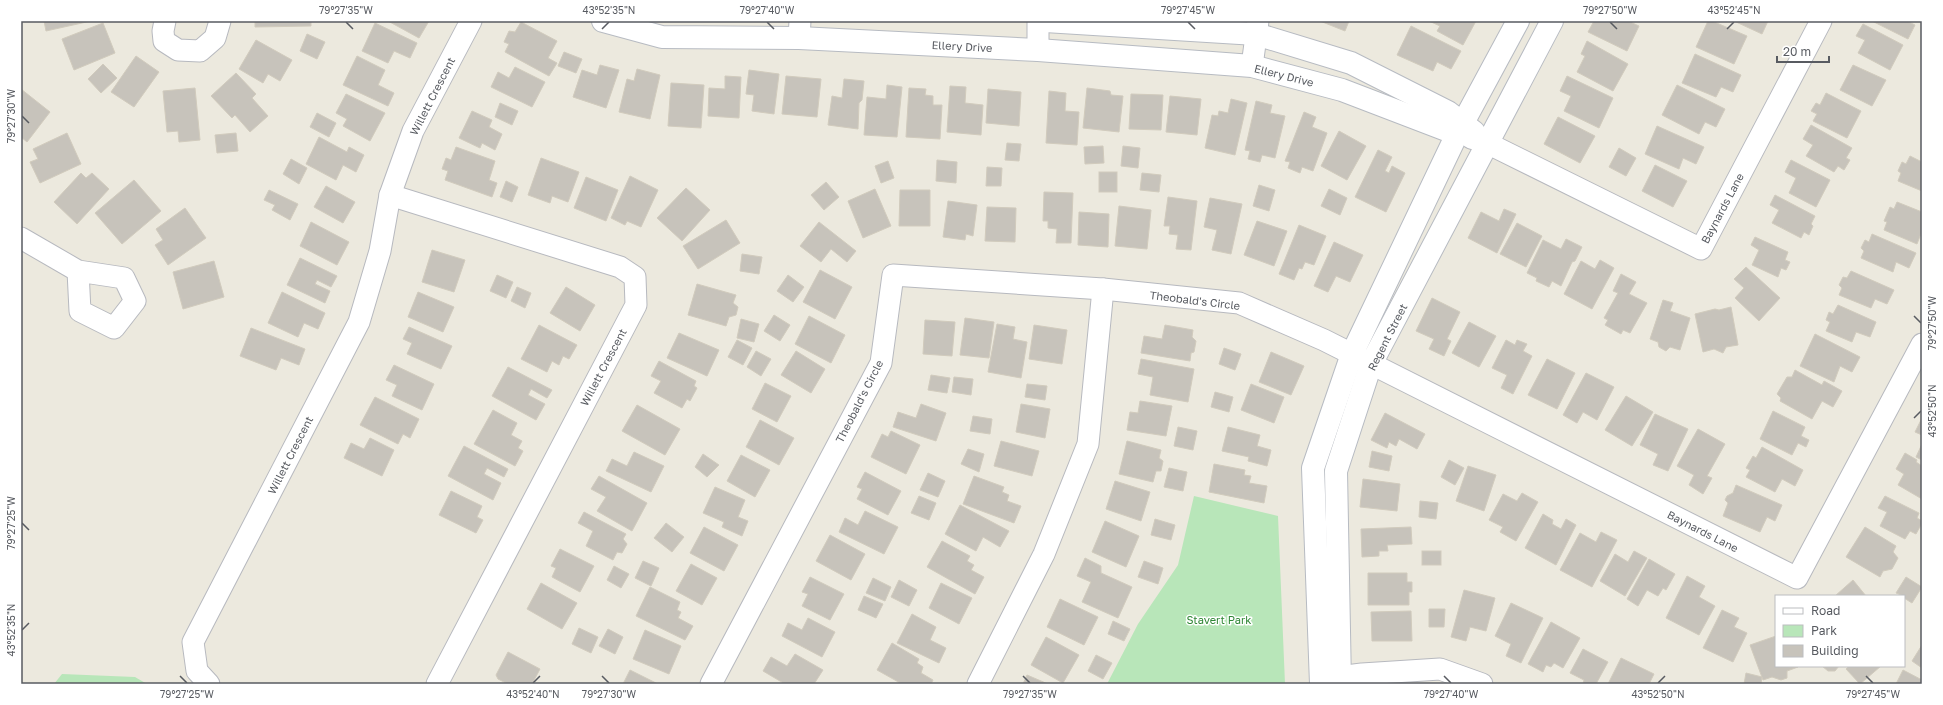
<svg xmlns="http://www.w3.org/2000/svg" width="1943" height="705" font-family="'Golos Text',sans-serif">
  <style>
    .green { fill: #b8e6b9 }
    .building { fill: #c7c3bb; stroke: #d1cbbd }
    .lines { fill: none; stroke-linecap: round; stroke-linejoin: round }
    .street-casing { stroke: #b7b9bf; stroke-width: 23 }
    .secondary-casing { stroke: #b7bbc2; stroke-width: 24 }
    .street { stroke: #fff; stroke-width: 21 }
    .secondary { stroke: #fff; stroke-width: 22 }
    .ticks { fill: none; stroke: #585b61; stroke-width: 1.5 }
    .labels { text-anchor: middle; dominant-baseline: central; stroke-width: 3; stroke-linejoin: round; paint-order: stroke }
    .street-label { font-size: 11px; fill: #585b61; stroke: #fff }
    .park-label { font-size: 11px; fill: #308736; stroke: #fff }
    .neatline { fill: none; stroke: #585b61; stroke-width: 1.5 }
    .ticks-label { font-size: 10px; text-anchor: middle; fill: #585b61 }
  </style>
  <rect width="100%" height="100%" fill="#ece9de"/>
  <g class="green">
    <polygon points="1194,496 1278,516 1285,684 1107,684 1138,624 1178,565"/>
    <polygon points="62,674 135,677 147,684 54,684"/>
  </g>
  <g class="building">
    <polygon points="44,21 91,21 46,31"/>
    <polygon points="255,21 311,21 311,26 255,27"/>
    <polygon points="388,21 429,21 419,38"/>
    <polygon points="1320,21 1349,21 1345,31"/>
    <polygon points="1429,21 1476,21 1463,45 1437,31 1440,26"/>
    <polygon points="1594,21 1628,21 1639,26 1627,51 1588,32"/>
    <polygon points="1708,21 1712,21 1747,36 1734,64 1696,47"/>
    <polygon points="1734,21 1768,21 1762,34"/>
    <polygon points="1872,21 1907,21 1915,25 1908,39"/>
    <polygon points="521,22 557,41 548,58 557,63 549,76 505,52 509,44 504,42 509,31 515,32"/>
    <polygon points="103,23 115,53 74,70 62,39"/>
    <polygon points="375,23 417,43 410,58 394,51 388,63 362,51"/>
    <polygon points="1863,24 1903,45 1890,70 1858,53 1865,40 1856,36"/>
    <polygon points="1411,26 1461,51 1451,69 1437,62 1433,71 1397,55"/>
    <polygon points="307,34 325,42 317,59 300,51"/>
    <polygon points="256,40 292,60 280,81 268,74 263,83 239,69"/>
    <polygon points="1587,41 1628,64 1613,91 1577,72 1585,56 1581,54"/>
    <polygon points="564,52 582,59 576,73 558,66"/>
    <polygon points="1695,54 1741,75 1733,92 1721,87 1716,97 1682,83"/>
    <polygon points="136,56 159,72 134,107 111,92"/>
    <polygon points="357,56 385,70 378,85 394,93 388,106 343,85"/>
    <polygon points="103,64 117,78 101,93 88,79"/>
    <polygon points="600,65 619,70 606,108 573,97 582,70 597,75"/>
    <polygon points="1853,65 1886,80 1872,106 1840,90"/>
    <polygon points="515,67 545,82 532,107 491,87 498,72 509,78"/>
    <polygon points="637,69 660,75 650,119 619,112 627,79 634,81"/>
    <polygon points="749,70 779,74 774,114 752,111 754,95 746,94"/>
    <polygon points="236,73 256,94 252,98 268,116 250,132 235,115 232,118 211,96"/>
    <polygon points="725,76 741,77 739,118 708,116 709,88 725,89"/>
    <polygon points="786,76 821,79 817,117 782,114"/>
    <polygon points="1567,76 1613,98 1599,128 1564,111 1571,96 1560,91"/>
    <polygon points="844,79 864,81 862,100 859,103 858,129 828,125 832,96 842,98"/>
    <polygon points="671,83 704,85 701,128 668,126"/>
    <polygon points="887,85 902,87 897,137 864,135 867,97 886,99"/>
    <polygon points="1677,85 1725,109 1716,127 1705,122 1699,134 1662,115"/>
    <polygon points="950,86 966,87 965,103 983,105 981,135 947,132"/>
    <polygon points="195,88 200,140 179,142 178,131 167,132 163,91"/>
    <polygon points="909,88 926,89 925,95 933,96 933,105 942,105 940,139 906,137"/>
    <polygon points="1087,88 1110,91 1111,95 1123,96 1119,132 1083,128"/>
    <polygon points="21,89 50,112 27,142 21,137"/>
    <polygon points="988,89 1021,92 1019,126 986,123"/>
    <polygon points="1049,91 1066,93 1065,111 1079,112 1077,145 1046,143"/>
    <polygon points="1826,93 1861,111 1847,138 1813,121 1817,114 1811,111 1816,103 1820,105"/>
    <polygon points="346,94 385,113 370,141 343,126 347,119 336,113"/>
    <polygon points="1131,94 1163,95 1161,130 1129,129"/>
    <polygon points="1170,96 1201,99 1197,135 1166,132"/>
    <polygon points="1231,99 1247,103 1235,155 1205,148 1212,115 1218,116 1219,111 1228,113"/>
    <polygon points="1256,101 1272,105 1270,113 1285,116 1275,158 1262,155 1260,162 1248,159 1250,151 1245,150"/>
    <polygon points="500,103 518,111 512,125 495,117"/>
    <polygon points="472,111 492,120 489,127 502,134 495,150 482,143 480,148 459,138"/>
    <polygon points="1304,112 1316,117 1312,127 1327,133 1313,171 1302,167 1300,173 1288,168 1290,162 1285,161"/>
    <polygon points="317,113 336,123 329,137 310,127"/>
    <polygon points="1558,117 1595,136 1580,163 1544,144"/>
    <polygon points="1811,125 1852,148 1846,158 1850,160 1844,170 1838,166 1834,172 1806,156 1813,145 1803,139"/>
    <polygon points="1657,126 1704,147 1696,164 1683,158 1679,169 1645,154"/>
    <polygon points="1339,131 1366,146 1347,180 1321,166"/>
    <polygon points="67,133 81,164 40,183 30,162 38,159 33,149"/>
    <polygon points="236,133 238,151 217,153 215,135"/>
    <polygon points="319,137 347,152 349,147 364,155 356,172 343,165 336,180 306,164"/>
    <polygon points="1007,143 1021,144 1019,161 1005,160"/>
    <polygon points="1103,146 1104,163 1085,164 1084,147"/>
    <polygon points="1123,146 1140,148 1138,168 1121,166"/>
    <polygon points="456,147 495,161 489,180 497,183 492,197 445,180 448,171 442,169 446,158 451,160"/>
    <polygon points="1619,148 1636,158 1626,176 1609,167"/>
    <polygon points="1378,150 1392,157 1385,171 1389,173 1392,166 1405,173 1386,212 1355,197"/>
    <polygon points="1910,156 1922,162 1922,191 1898,181 1901,173 1898,171 1902,162 1906,164"/>
    <polygon points="541,158 579,172 568,202 552,196 550,203 528,195"/>
    <polygon points="291,159 307,168 299,184 283,174"/>
    <polygon points="937,160 957,162 956,183 936,181"/>
    <polygon points="1791,160 1830,180 1816,207 1789,193 1796,178 1785,172"/>
    <polygon points="888,161 894,178 881,183 875,166"/>
    <polygon points="1655,165 1687,181 1673,207 1642,191"/>
    <polygon points="987,167 1002,168 1001,186 986,186"/>
    <rect x="1099" y="172" width="18" height="20"/>
    <polygon points="81,173 86,178 92,173 109,189 77,224 54,202"/>
    <polygon points="1142,173 1161,175 1159,192 1140,190"/>
    <polygon points="630,176 658,190 641,227 627,221 625,225 611,218"/>
    <polygon points="586,177 618,190 606,221 574,208"/>
    <polygon points="134,180 161,211 122,244 95,213"/>
    <polygon points="506,181 518,187 512,202 500,197"/>
    <polygon points="826,182 839,197 824,210 811,195"/>
    <polygon points="1259,185 1275,190 1269,211 1253,206"/>
    <polygon points="326,186 355,202 343,223 314,207"/>
    <polygon points="686,188 710,210 682,241 657,218"/>
    <polygon points="875,189 891,226 863,238 848,201"/>
    <polygon points="1329,189 1347,198 1340,215 1321,206"/>
    <polygon points="269,190 298,204 290,220 272,210 275,205 264,200"/>
    <polygon points="900,190 930,190 930,226 899,226"/>
    <polygon points="1044,192 1073,193 1071,243 1056,243 1057,229 1048,228 1048,221 1043,221"/>
    <polygon points="1775,195 1815,216 1811,224 1813,226 1809,235 1804,232 1801,238 1772,223 1779,210 1770,205"/>
    <polygon points="1168,197 1197,201 1191,250 1176,249 1178,235 1169,234 1170,226 1164,226"/>
    <polygon points="1210,198 1242,204 1231,254 1212,250 1217,230 1204,227"/>
    <polygon points="948,201 977,205 973,236 966,234 965,240 943,237"/>
    <polygon points="1897,202 1922,212 1922,231 1917,244 1884,230 1887,222 1884,221 1890,207 1894,209"/>
    <polygon points="1119,206 1151,210 1147,249 1115,246"/>
    <polygon points="987,207 1016,208 1015,242 985,241"/>
    <polygon points="185,208 206,238 168,265 155,245 163,240 156,229"/>
    <polygon points="1504,209 1516,214 1497,253 1468,238 1481,212 1499,221"/>
    <polygon points="1079,212 1109,214 1108,247 1078,245"/>
    <polygon points="726,220 740,243 698,269 683,246"/>
    <polygon points="1257,221 1287,231 1274,266 1244,255"/>
    <polygon points="311,222 349,242 337,265 300,246"/>
    <polygon points="819,222 856,251 847,262 831,249 821,262 800,246"/>
    <polygon points="1517,223 1542,236 1526,267 1500,254"/>
    <polygon points="1299,225 1326,236 1314,265 1305,262 1302,269 1299,268 1294,280 1279,274"/>
    <polygon points="1872,234 1916,253 1909,268 1896,262 1893,272 1861,258 1864,251 1861,248 1865,240 1869,242"/>
    <polygon points="1755,237 1788,252 1785,260 1790,262 1786,270 1781,268 1778,277 1752,265 1759,250 1751,245"/>
    <polygon points="1566,239 1582,247 1575,261 1572,262 1561,286 1552,281 1549,287 1536,281 1537,278 1527,273 1543,240 1561,249"/>
    <polygon points="1334,242 1363,255 1350,282 1336,276 1328,292 1314,286"/>
    <polygon points="432,250 465,260 454,292 422,282"/>
    <polygon points="742,254 762,257 759,274 740,271"/>
    <polygon points="300,258 337,276 331,287 317,280 315,284 330,291 325,303 287,285"/>
    <polygon points="1600,260 1614,268 1592,309 1564,294 1581,261 1595,269"/>
    <polygon points="214,261 224,297 183,309 173,272"/>
    <polygon points="1746,267 1780,298 1759,321 1735,298 1744,288 1734,279"/>
    <polygon points="820,270 852,287 835,319 803,302"/>
    <polygon points="1851,271 1894,290 1887,304 1875,299 1871,308 1839,295 1842,288 1839,285 1843,277 1847,278"/>
    <polygon points="1621,274 1636,282 1629,294 1647,303 1630,333 1623,330 1621,334 1605,325 1608,320 1604,318 1618,293 1613,291"/>
    <polygon points="497,275 513,282 506,298 490,291"/>
    <polygon points="788,275 804,287 793,302 777,291"/>
    <polygon points="697,284 736,295 733,303 738,307 736,315 729,317 726,326 688,315"/>
    <polygon points="517,287 531,293 525,308 511,301"/>
    <polygon points="566,287 595,305 580,331 550,313"/>
    <polygon points="282,292 325,313 318,329 304,323 298,337 268,323"/>
    <polygon points="418,292 454,307 443,332 408,317"/>
    <polygon points="1432,298 1460,312 1447,339 1451,341 1444,356 1429,349 1434,339 1416,331"/>
    <polygon points="1663,300 1673,303 1670,311 1690,318 1680,350 1670,347 1666,351 1659,347 1658,342 1650,339"/>
    <polygon points="1838,305 1876,322 1870,337 1856,332 1852,342 1826,331 1830,322 1826,320 1829,312 1833,314"/>
    <polygon points="1731,307 1738,345 1726,347 1723,353 1714,349 1703,352 1695,314 1715,309 1719,310"/>
    <polygon points="774,315 790,325 780,341 764,331"/>
    <polygon points="809,316 845,335 831,363 795,344"/>
    <polygon points="965,318 994,322 989,358 960,355"/>
    <polygon points="741,319 759,324 754,342 737,338"/>
    <polygon points="925,320 955,322 952,356 923,354"/>
    <polygon points="1469,322 1496,336 1479,367 1452,353"/>
    <polygon points="997,324 1015,327 1013,339 1027,342 1021,378 988,372"/>
    <polygon points="539,325 577,345 569,359 563,356 559,365 552,361 547,372 521,359"/>
    <polygon points="1034,325 1067,330 1062,364 1029,359"/>
    <polygon points="1165,325 1193,330 1192,337 1196,341 1194,352 1191,353 1190,361 1141,353 1144,336 1162,339"/>
    <polygon points="409,327 452,346 441,369 407,354 412,343 403,339"/>
    <polygon points="251,328 305,349 299,365 281,358 276,370 240,356"/>
    <polygon points="679,333 719,350 707,376 667,358"/>
    <polygon points="1815,334 1860,357 1852,372 1840,366 1834,382 1800,366"/>
    <polygon points="737,340 752,348 743,365 728,357"/>
    <polygon points="1506,340 1515,345 1517,340 1527,344 1523,351 1532,356 1513,394 1501,388 1507,375 1492,368"/>
    <polygon points="1224,348 1241,354 1235,370 1219,364"/>
    <polygon points="756,351 771,359 761,376 747,367"/>
    <polygon points="796,351 825,369 811,393 781,375"/>
    <polygon points="1271,352 1304,366 1291,395 1259,382"/>
    <polygon points="1141,359 1194,369 1188,402 1150,395 1153,377 1138,374"/>
    <polygon points="1547,359 1575,373 1557,409 1528,395"/>
    <polygon points="659,361 696,381 694,386 697,388 690,401 687,399 682,408 654,393 661,381 651,376"/>
    <polygon points="394,365 434,384 422,410 392,396 397,385 386,380"/>
    <polygon points="508,367 552,390 547,398 531,389 528,395 545,404 536,420 492,396"/>
    <polygon points="1795,370 1822,385 1824,381 1842,391 1833,407 1822,401 1812,419 1780,401 1781,398 1777,394 1787,377 1792,377"/>
    <polygon points="1586,373 1614,387 1597,420 1583,412 1577,423 1563,415"/>
    <polygon points="931,375 950,378 947,393 928,390"/>
    <polygon points="954,377 973,379 971,395 952,392"/>
    <polygon points="765,383 791,396 777,422 752,409"/>
    <polygon points="1027,384 1047,386 1045,400 1025,397"/>
    <polygon points="1251,384 1284,397 1274,423 1241,410"/>
    <polygon points="1215,392 1233,397 1229,412 1211,407"/>
    <polygon points="1626,396 1653,412 1632,446 1605,430"/>
    <polygon points="375,397 419,419 410,438 403,434 398,444 360,425"/>
    <polygon points="1140,401 1172,406 1166,436 1127,430 1130,412 1138,413"/>
    <polygon points="921,404 946,413 936,441 893,427 898,412 916,418"/>
    <polygon points="1021,404 1050,409 1045,438 1016,432"/>
    <polygon points="637,405 680,429 665,455 622,431"/>
    <polygon points="493,410 517,423 511,435 522,441 518,448 523,451 515,466 474,444"/>
    <polygon points="1773,411 1805,427 1801,436 1809,440 1806,447 1798,443 1792,455 1760,439"/>
    <polygon points="1385,413 1425,434 1417,449 1399,439 1396,446 1389,442 1387,448 1371,440"/>
    <polygon points="1655,414 1688,429 1668,471 1653,465 1658,454 1640,445"/>
    <polygon points="973,416 992,419 990,434 970,431"/>
    <polygon points="1922,418 1922,435 1915,432"/>
    <polygon points="760,420 794,438 779,465 746,447"/>
    <polygon points="1178,427 1197,431 1193,450 1174,446"/>
    <polygon points="1228,427 1260,435 1257,446 1271,450 1267,466 1248,461 1249,457 1222,451"/>
    <polygon points="1698,429 1725,444 1707,476 1712,478 1703,494 1689,485 1694,475 1677,466"/>
    <polygon points="891,431 920,445 906,474 871,457 882,434 888,437"/>
    <polygon points="370,438 394,450 382,476 344,458 351,443 364,449"/>
    <polygon points="1001,441 1039,451 1032,476 994,466"/>
    <polygon points="1127,441 1161,450 1159,458 1163,461 1161,471 1156,471 1153,482 1119,474"/>
    <polygon points="1922,444 1922,460 1916,457"/>
    <polygon points="464,446 508,469 504,477 487,468 484,474 501,483 493,500 448,476"/>
    <polygon points="1762,447 1803,470 1795,486 1782,479 1775,492 1746,477 1750,470 1746,468 1753,456 1756,458"/>
    <polygon points="968,449 984,454 979,472 961,464"/>
    <polygon points="1372,451 1392,456 1389,471 1369,467"/>
    <polygon points="634,452 664,466 651,492 606,471 612,459 627,466"/>
    <polygon points="1905,453 1917,460 1916,462 1922,466 1922,499 1898,485 1904,474 1896,469"/>
    <polygon points="703,454 719,465 707,477 695,467"/>
    <polygon points="741,455 770,470 755,497 727,481"/>
    <polygon points="1449,460 1464,468 1455,485 1441,477"/>
    <polygon points="1214,464 1245,470 1244,475 1251,476 1249,483 1267,486 1264,503 1209,492"/>
    <polygon points="1468,466 1496,475 1484,511 1456,501"/>
    <polygon points="1169,468 1187,472 1183,491 1164,487"/>
    <polygon points="865,472 901,491 888,515 857,499 862,489 857,487"/>
    <polygon points="928,473 945,481 938,497 920,490"/>
    <polygon points="599,476 647,503 632,531 597,511 606,497 591,489"/>
    <polygon points="974,476 1004,487 1002,492 1009,495 1007,501 1021,506 1014,523 963,504"/>
    <polygon points="1363,479 1400,484 1397,511 1360,507"/>
    <polygon points="1115,481 1150,492 1141,521 1106,509"/>
    <polygon points="1736,485 1782,505 1775,521 1767,517 1760,532 1723,516 1728,503 1725,500 1727,496 1733,493"/>
    <polygon points="715,487 745,500 738,517 748,521 742,536 722,527 724,522 703,513"/>
    <polygon points="451,491 482,506 477,517 483,520 476,533 439,515"/>
    <polygon points="1522,493 1538,502 1516,541 1500,532 1503,527 1489,520 1503,494 1517,501"/>
    <polygon points="919,496 936,503 929,520 911,513"/>
    <polygon points="1885,496 1919,513 1917,518 1922,521 1922,523 1916,534 1910,531 1905,539 1880,526 1887,512 1878,508"/>
    <polygon points="1420,501 1438,503 1436,519 1419,517"/>
    <polygon points="960,505 1009,531 1000,547 983,537 976,551 945,534"/>
    <polygon points="865,511 898,527 884,554 839,532 845,518 858,525"/>
    <polygon points="584,512 626,534 623,539 627,544 622,553 617,552 613,560 586,546 593,531 578,523"/>
    <polygon points="1543,514 1553,520 1552,524 1561,529 1566,519 1576,525 1556,565 1525,548"/>
    <polygon points="1155,519 1175,525 1171,540 1151,535"/>
    <polygon points="1105,521 1139,536 1126,567 1092,552"/>
    <polygon points="666,523 684,537 672,552 654,538"/>
    <polygon points="704,527 738,545 724,571 690,553"/>
    <polygon points="1411,527 1412,544 1387,545 1388,551 1379,551 1379,556 1362,557 1361,529"/>
    <polygon points="1865,527 1896,546 1893,552 1898,558 1892,569 1883,571 1880,577 1846,557"/>
    <polygon points="1601,532 1617,540 1592,587 1560,570 1580,533 1596,542"/>
    <polygon points="830,535 865,554 851,580 816,561"/>
    <polygon points="942,541 970,556 967,561 974,565 971,570 984,577 975,594 927,567"/>
    <polygon points="560,549 594,566 580,592 552,577 556,568 551,566"/>
    <rect x="1422" y="551" width="19" height="14"/>
    <polygon points="1634,551 1647,558 1625,596 1600,581 1615,554 1628,562"/>
    <polygon points="1085,558 1101,566 1101,573 1132,587 1118,618 1082,602 1091,582 1077,576"/>
    <polygon points="1649,559 1675,574 1666,590 1663,588 1658,596 1647,590 1638,606 1627,599"/>
    <polygon points="643,561 659,568 651,586 635,578"/>
    <polygon points="1144,561 1163,568 1158,584 1138,577"/>
    <polygon points="691,564 717,578 702,605 676,591"/>
    <polygon points="614,566 629,574 621,588 607,580"/>
    <polygon points="1368,573 1407,573 1407,582 1412,582 1412,592 1409,592 1409,605 1368,605"/>
    <polygon points="1687,576 1705,586 1699,597 1715,606 1699,635 1666,618"/>
    <polygon points="810,577 844,594 830,620 802,606 808,594 802,592"/>
    <polygon points="1906,577 1922,587 1912,603 1904,598 1904,596 1896,593"/>
    <polygon points="873,578 891,587 885,601 866,593"/>
    <polygon points="899,580 917,590 909,606 891,597"/>
    <polygon points="1853,580 1866,596 1835,596"/>
    <polygon points="541,583 577,603 562,629 527,609"/>
    <polygon points="941,583 972,598 959,624 929,608"/>
    <polygon points="650,587 680,602 677,610 681,612 678,618 693,626 685,640 636,616"/>
    <polygon points="1464,590 1495,598 1486,631 1470,627 1466,641 1451,637"/>
    <polygon points="864,596 883,604 876,618 858,610"/>
    <polygon points="1060,599 1098,617 1084,645 1047,627"/>
    <polygon points="1511,603 1543,618 1521,663 1506,656 1511,644 1495,636"/>
    <polygon points="1429,609 1445,609 1444,627 1429,627"/>
    <polygon points="1722,610 1739,618 1734,627 1747,633 1733,662 1703,648"/>
    <polygon points="1411,611 1412,641 1372,641 1371,612"/>
    <polygon points="912,614 936,627 930,640 946,648 939,663 897,643"/>
    <polygon points="808,618 835,632 822,657 782,636 788,623 802,630"/>
    <polygon points="1113,621 1130,629 1124,641 1108,634"/>
    <polygon points="1551,622 1580,638 1563,668 1554,663 1551,667 1546,665 1543,672 1528,664"/>
    <polygon points="579,628 598,637 591,653 572,644"/>
    <polygon points="608,629 623,637 615,654 599,646"/>
    <polygon points="645,630 681,646 669,674 633,659"/>
    <polygon points="1776,636 1776,666 1798,667 1787,671 1787,678 1781,680 1772,677 1763,680 1750,645"/>
    <polygon points="1046,637 1079,655 1063,683 1031,665"/>
    <polygon points="892,643 919,659 917,663 923,667 921,673 933,680 931,684 902,684 877,670"/>
    <polygon points="1922,645 1922,668 1912,661"/>
    <polygon points="1583,649 1608,662 1596,684 1583,684 1584,680 1570,673"/>
    <polygon points="508,652 540,669 532,684 508,684 498,679 496,675"/>
    <polygon points="795,654 823,670 814,684 785,684 763,671 771,657 787,666"/>
    <polygon points="1096,655 1112,663 1103,679 1088,671"/>
    <polygon points="1621,658 1654,674 1649,684 1608,684"/>
    <polygon points="1822,666 1839,666 1835,671 1828,671"/>
    <polygon points="1849,666 1881,666 1860,684 1846,669"/>
    <polygon points="630,670 658,684 623,684"/>
    <polygon points="1903,670 1922,680 1922,684 1896,684"/>
    <polygon points="1746,673 1762,677 1761,684 1744,684"/>
    <polygon points="1027,675 1048,684 1023,684"/>
  </g>
  <g class="lines">
    <defs>
      <g id="street">
        <polyline points="165,21 163,31 164,41 178,50 200,51 215,38 220,21"/>
        <polyline points="799,38 800,21"/>
        <polyline points="1038,50 1038,21"/>
        <polyline points="1252,66 1258,21"/>
        <polyline points="1471,138 1487,143 1701,249 1821,21"/>
        <polyline points="390,195 620,267 635,277 636,305 437,684"/>
        <polyline points="21,238 78,271 124,278 135,301 114,328 80,311 78,271"/>
        <polyline points="1322,679 1362,674 1440,669 1482,684"/>
        <polyline points="209,684 197,671 193,642 359,322 380,251 390,195 413,131 471,21"/>
        <polyline points="711,684 881,363 893,275 1103,289 1239,303 1324,340 1797,578 1922,344"/>
        <polyline points="978,684 1044,554 1088,444 1103,289"/>
      </g>
      <g id="secondary">
        <polyline points="603,21 662,37 799,38 1038,50 1252,66 1342,90 1457,134"/>
        <polyline points="1045,21 1256,34 1351,63 1448,112 1474,132"/>
        <polyline points="1321,684 1313,468 1352,354 1457,134 1518,21"/>
        <polyline points="1340,684 1336,471 1371,364 1552,21"/>
      </g>
    </defs>
    <use href="#street" class="street-casing"/>
    <use href="#secondary" class="secondary-casing"/>
    <use href="#street" class="street"/>
    <use href="#secondary" class="secondary"/>
  </g>
  <path class="ticks" d="M346 22 353 29M767 22 774 29M1188 22 1195 29M1610 22 1617 29M602 29 609 22M1727 29 1734 22M22 116 29 123M1914 316 1921 323M1914 418 1921 411M22 523 29 530M22 630 29 623M180 676 187 683M602 676 609 683M1023 676 1030 683M1444 676 1451 683M1866 676 1873 683M533 683 540 676M1658 683 1665 676"/>
  <g class="labels">
    <g class="street-label">
      <text transform="translate(962 46) rotate(3)">Ellery Drive</text>
      <text transform="translate(1284 75) rotate(14)">Ellery Drive</text>
      <text transform="translate(432 96) rotate(-63)">Willett Crescent</text>
      <text transform="translate(1722 208) rotate(-62)">Baynards Lane</text>
      <text transform="translate(1195 300) rotate(7)">Theobald's Circle</text>
      <text transform="translate(1387 337) rotate(-63)">Regent Street</text>
      <text transform="translate(603 367) rotate(-62)">Willett Crescent</text>
      <text transform="translate(859 401) rotate(-63)">Theobald's Circle</text>
      <text transform="translate(290 455) rotate(-63)">Willett Crescent</text>
      <text transform="translate(1703 531) rotate(27)">Baynards Lane</text>
    </g>
    <g class="park-label">
      <text x="1219" y="619">Stavert Park</text>
    </g>
  </g>
  <rect width="1943" height="705" fill="none" stroke="#ffffff" stroke-width="44"/>
  <rect x="1775" y="595" width="130" height="72" fill="#ffffff" stroke="#bcbdc0"/>
  <rect x="1783" y="608" width="20" height="6" fill="#ffffff" stroke="#bcbdc0"/>
  <text x="1811" y="615" font-size="12" fill="#585b61">Road</text>
  <rect x="1783" y="625" width="20" height="12" fill="#b8e6b9" stroke="#bcbdc0"/>
  <text x="1811" y="635" font-size="12" fill="#585b61">Park</text>
  <rect x="1783" y="645" width="20" height="12" fill="#c7c3bb" stroke="#bcbdc0"/>
  <text x="1811" y="655" font-size="12" fill="#585b61">Building</text>
  <path d="M1777 56v6h52v-6" fill="none" stroke="#585b61" stroke-width="2"/>
  <text x="1783" y="56" font-size="12" fill="#585b61" stroke="#ffffff" stroke-width="3" paint-order="stroke">20 m</text>
  <rect x="22" y="22" width="1899" height="661" class="neatline"/>
  <g class="ticks-label">
    <text x="346" y="14">79°27'35"W</text>
    <text x="609" y="14">43°52'35"N</text>
    <text x="767" y="14">79°27'40"W</text>
    <text x="1188" y="14">79°27'45"W</text>
    <text x="1610" y="14">79°27'50"W</text>
    <text x="1734" y="14">43°52'45"N</text>
    <text transform="translate(11 116) rotate(-90)" y="4">79°27'30"W</text>
    <text transform="translate(1932 323) rotate(-90)" y="4">79°27'50"W</text>
    <text transform="translate(1932 411) rotate(-90)" y="4">43°52'50"N</text>
    <text transform="translate(11 523) rotate(-90)" y="4">79°27'25"W</text>
    <text transform="translate(11 630) rotate(-90)" y="4">43°52'35"N</text>
    <text x="187" y="698">79°27'25"W</text>
    <text x="533" y="698">43°52'40"N</text>
    <text x="609" y="698">79°27'30"W</text>
    <text x="1030" y="698">79°27'35"W</text>
    <text x="1451" y="698">79°27'40"W</text>
    <text x="1658" y="698">43°52'50"N</text>
    <text x="1873" y="698">79°27'45"W</text>
  </g>
</svg>
